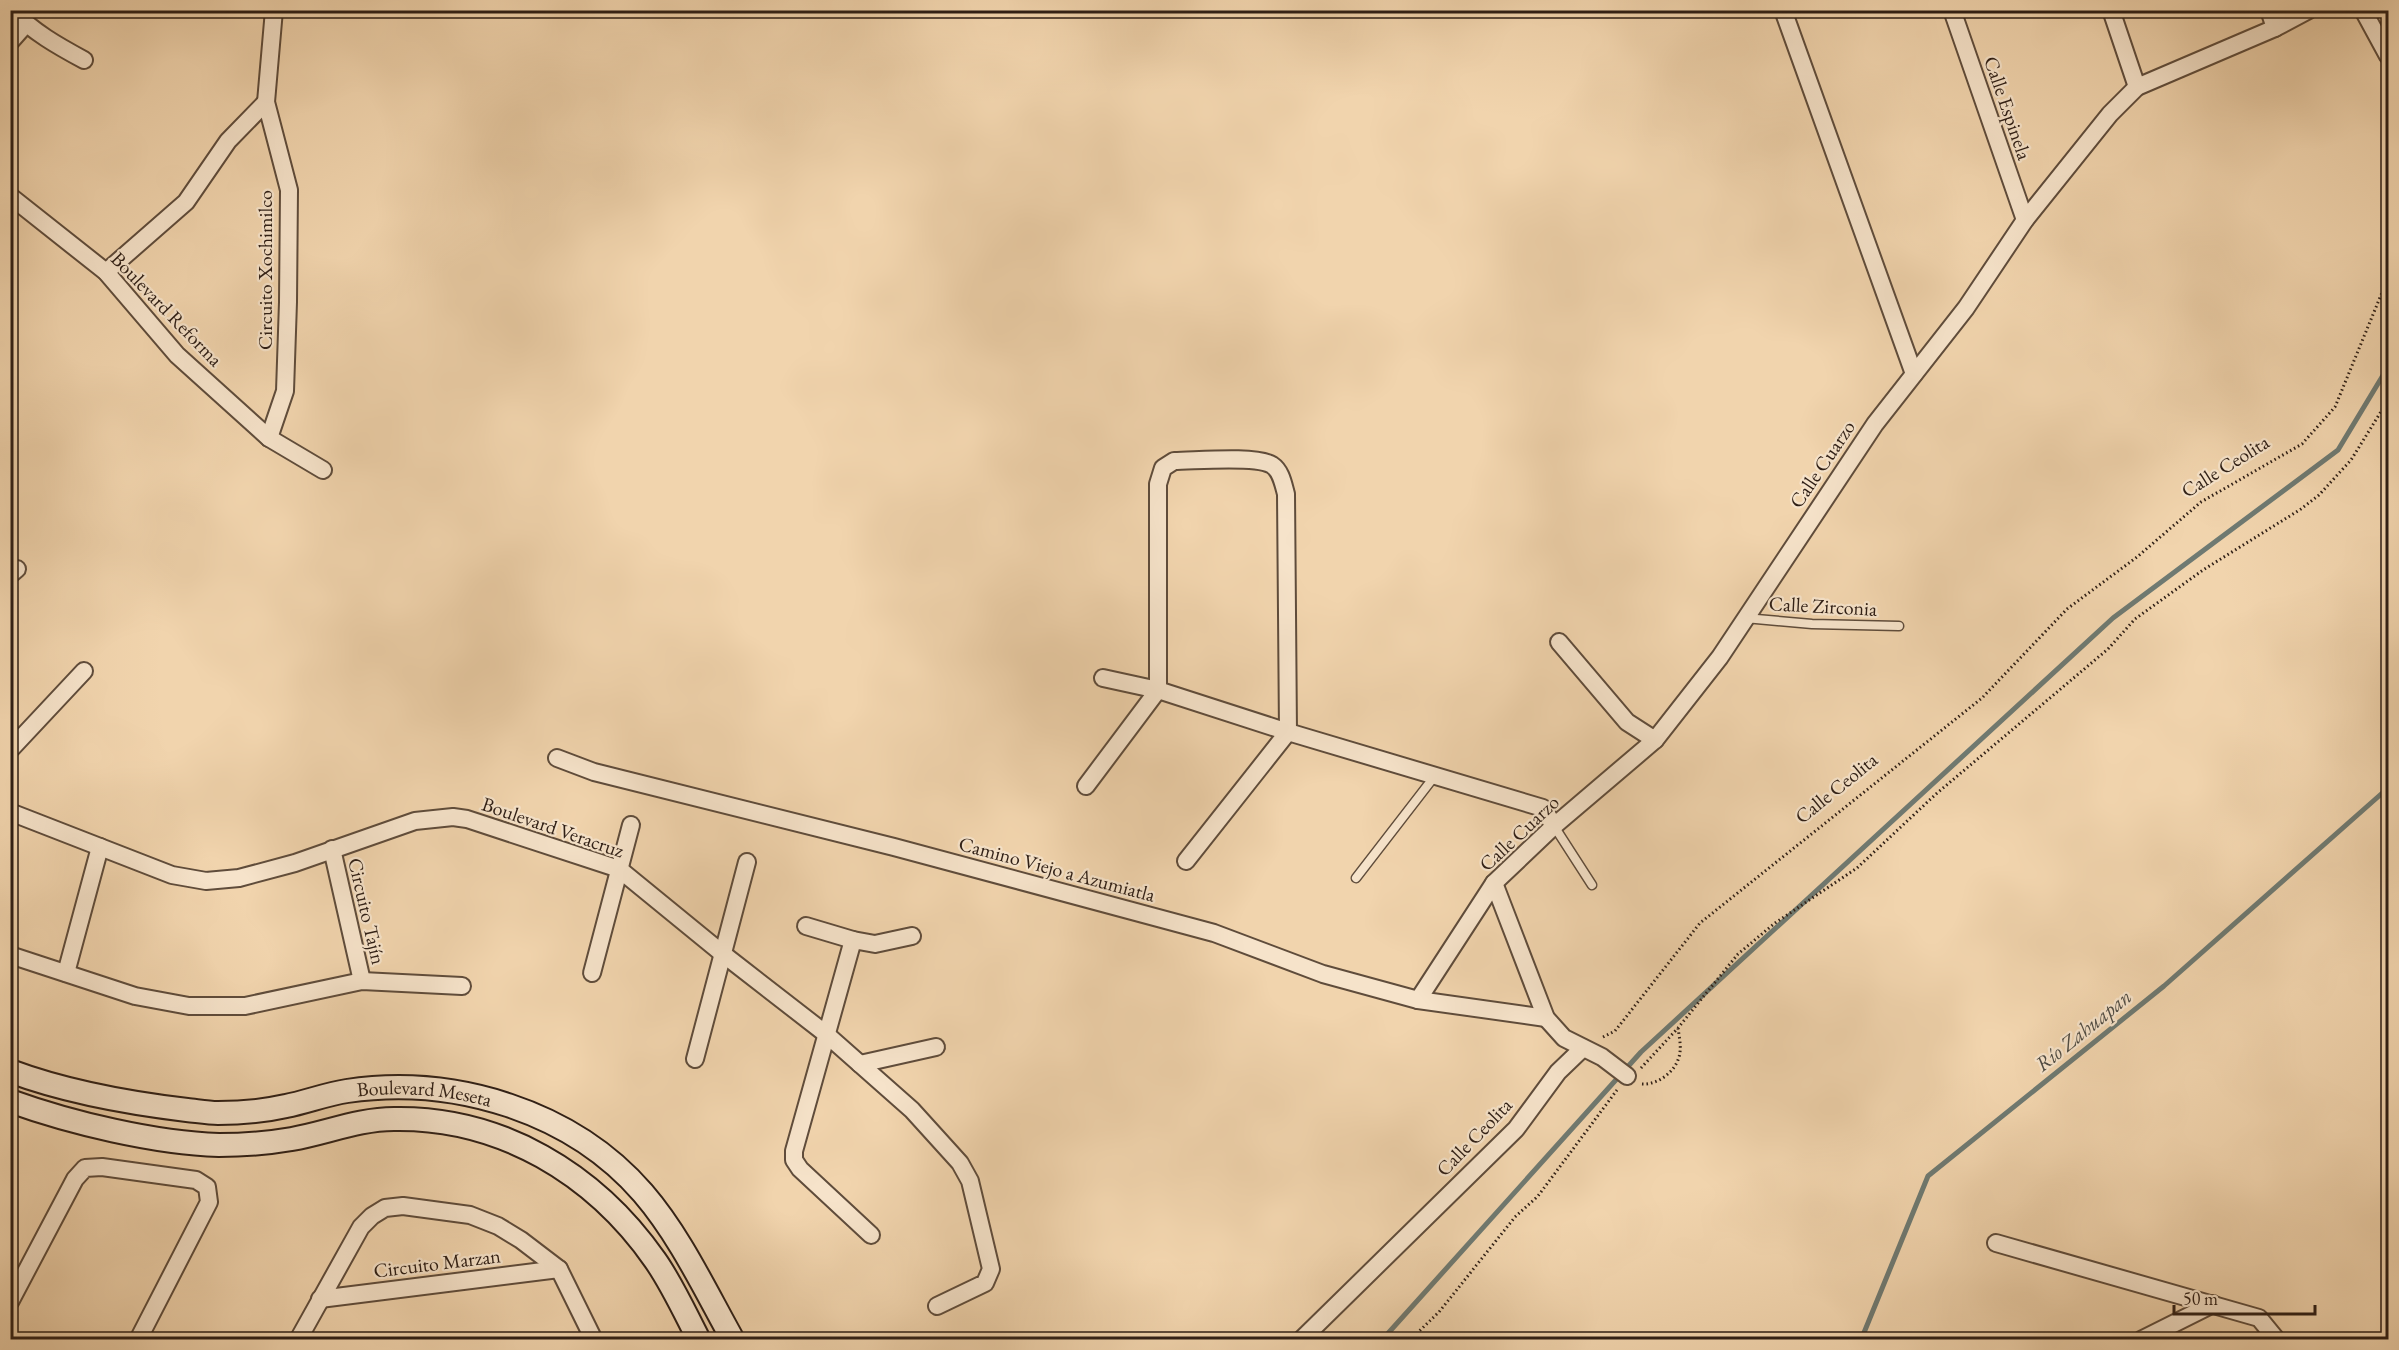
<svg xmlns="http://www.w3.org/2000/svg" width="2399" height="1350" font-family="'EB Garamond',serif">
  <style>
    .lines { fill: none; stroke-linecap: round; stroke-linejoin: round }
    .stream { stroke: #6f7a72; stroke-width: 5 }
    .lane-casing { stroke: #5f4c3b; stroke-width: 11 }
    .street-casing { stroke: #5f4c3b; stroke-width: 20 }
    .secondary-casing { stroke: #2e1e15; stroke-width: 26 }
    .path { stroke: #2e1e15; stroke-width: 3; stroke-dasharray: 1.5 3; stroke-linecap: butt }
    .lane { stroke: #f6e3ca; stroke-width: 8 }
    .street { stroke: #f6e3ca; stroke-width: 16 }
    .secondary { stroke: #f6e3ca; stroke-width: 22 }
    .labels { text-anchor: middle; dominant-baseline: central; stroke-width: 4.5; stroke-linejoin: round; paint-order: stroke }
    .street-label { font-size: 20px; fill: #2e1e15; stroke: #f6e3ca }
    .water-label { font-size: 21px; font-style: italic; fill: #4f4c44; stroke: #f6e3ca }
  </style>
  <rect width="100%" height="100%" fill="#f1d4ad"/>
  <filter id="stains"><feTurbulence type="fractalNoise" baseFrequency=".00333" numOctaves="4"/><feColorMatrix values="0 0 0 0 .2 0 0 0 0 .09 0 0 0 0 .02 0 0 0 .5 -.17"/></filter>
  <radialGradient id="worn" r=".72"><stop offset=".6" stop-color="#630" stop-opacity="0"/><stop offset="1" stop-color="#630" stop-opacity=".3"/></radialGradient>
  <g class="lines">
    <g class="stream">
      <polyline points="1382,1340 1641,1052 2113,618 2338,450 2388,367"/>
      <polyline points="1861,1340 1928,1176 2164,986 2388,788"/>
    </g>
    <defs>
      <g id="lane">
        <polyline points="1745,618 1812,624 1899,626"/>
        <polyline points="1554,826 1592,885"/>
        <polyline points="1356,878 1434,777"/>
      </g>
      <g id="street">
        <path d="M12 10C33 32 58 46 84 60"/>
        <polyline points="1783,10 1914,374"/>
        <polyline points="1952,10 2025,220"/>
        <polyline points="2111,10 2137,87"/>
        <polyline points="2269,10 2275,28"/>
        <polyline points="2363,10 2388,56"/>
        <polyline points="10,42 26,24"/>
        <polyline points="10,196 106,272 177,355 269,438 323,470"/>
        <polyline points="106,272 186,202 228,141 266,102"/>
        <polyline points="269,438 285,391 288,302 289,190 266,102 274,10"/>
        <polyline points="10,575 17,569"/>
        <polyline points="1559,642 1627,722 1655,740"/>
        <polyline points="1103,678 1158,690 1288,732 1543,808 1554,826"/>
        <polyline points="10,750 84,671"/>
        <polyline points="557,758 594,772 894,847 1214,933 1323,974 1418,1000 1546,1018"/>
        <path d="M1086 786 1158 690V484L1163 468 1174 461C1195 461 1256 455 1272 465 1281 471 1283 483 1286 494L1288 732 1186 861"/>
        <polyline points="10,812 172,875 206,881 239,878 295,863 415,821 453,817 467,819 619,869 723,954 826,1034 912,1110 960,1163 970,1181 991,1269 985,1283 937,1306"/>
        <polyline points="332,849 362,981"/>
        <polyline points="1494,883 1546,1018 1564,1038 1602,1057 1627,1076"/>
        <polyline points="806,926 853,940"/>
        <polyline points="10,955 135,996 189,1006 245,1006 362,981 462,986"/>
        <polyline points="66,973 100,847"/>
        <polyline points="592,973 631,825"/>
        <polyline points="1418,1000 1494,883 1554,826 1655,740 1720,657 1875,424 1966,308 2025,220 2110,114 2137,87 2275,28 2309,10"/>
        <polyline points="695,1059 747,862"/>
        <polyline points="860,1064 936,1047"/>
        <polyline points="871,1235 800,1169 794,1160 794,1151 853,940 875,944 912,936"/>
        <polyline points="1996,1243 2259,1318 2277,1340"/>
        <polyline points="320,1299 559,1269"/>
        <polyline points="10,1302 75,1179 85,1168 102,1167 196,1180 207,1187 209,1202 138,1340"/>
        <polyline points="298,1340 361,1227 372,1216 385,1208 403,1206 470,1215 498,1226 521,1240 559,1269 594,1340"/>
        <polyline points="1301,1340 1516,1129 1558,1072 1583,1048"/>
        <polyline points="2141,1340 2213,1304"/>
      </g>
      <g id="secondary">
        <path id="s1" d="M10 1071C66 1092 128 1103 187 1110 197 1111 208 1113 218 1113 241 1113 264 1111 286 1106 306 1102 327 1094 347 1091 454 1075 572 1111 643 1193 680 1236 705 1290 733 1340"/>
        <path d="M10 1101C71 1123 155 1143 219 1145 242 1145 269 1143 292 1139 326 1133 359 1119 394 1119 501 1117 595 1174 655 1260 672 1284 685 1313 699 1340"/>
      </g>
    </defs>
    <use href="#lane" class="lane-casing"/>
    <use href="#street" class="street-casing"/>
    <use href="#secondary" class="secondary-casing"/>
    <g class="path">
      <polyline points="1603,1037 1615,1031 1700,923 1982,698 2067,609 2137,557 2201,502 2302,444 2335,407 2388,278"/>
      <polyline points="1641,1068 1678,1028 1738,954 1775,923 1857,868 1936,794 2108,649 2135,619 2203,570 2301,509 2319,495 2351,460 2382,410 2388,394"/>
      <path d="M1642 1084C1659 1085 1678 1070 1680 1052 1681 1045 1679 1035 1678 1028"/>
      <polyline points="1410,1340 1439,1312 1515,1217 1538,1196 1617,1090"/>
    </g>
    <use href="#lane" class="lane"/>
    <use href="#street" class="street"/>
    <use href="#secondary" class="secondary"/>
  </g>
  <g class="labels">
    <g class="street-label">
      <text transform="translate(2008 108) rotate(71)">Calle Espinela</text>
      <text transform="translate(265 270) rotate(-90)">Circuito Xochimilco</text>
      <text transform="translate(167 309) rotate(46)">Boulevard Reforma</text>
      <text transform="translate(1822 464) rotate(-56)">Calle Cuarzo</text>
      <text transform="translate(2225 466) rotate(-32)">Calle Ceolita</text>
      <text transform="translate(1823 606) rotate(3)">Calle Zirconia</text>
      <text transform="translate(1836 788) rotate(-39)">Calle Ceolita</text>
      <text transform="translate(553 827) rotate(19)">Boulevard Veracruz</text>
      <text transform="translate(1519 833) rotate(-43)">Calle Cuarzo</text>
      <text transform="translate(1057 869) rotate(15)">Camino Viejo a Azumiatla</text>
      <text transform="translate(367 911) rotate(77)">Circuito Tajín</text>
      <text stroke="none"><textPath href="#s1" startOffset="422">Boulevard Meseta</textPath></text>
      <text transform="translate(1474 1137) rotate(-46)">Calle Ceolita</text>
      <text transform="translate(437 1263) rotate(-7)">Circuito Marzan</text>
    </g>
    <g class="water-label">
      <text transform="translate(2083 1030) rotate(-39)">Río Zahuapan</text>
    </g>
  </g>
  <rect width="2399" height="1350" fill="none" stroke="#f1d4ad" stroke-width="36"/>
  <rect x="12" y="12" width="2375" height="1326" fill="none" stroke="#2e1e15" stroke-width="3"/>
  <rect x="18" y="18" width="2363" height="1314" fill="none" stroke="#2e1e15" stroke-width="1.5"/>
  <path d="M2174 1305v9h141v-9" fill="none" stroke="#2e1e15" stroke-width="3"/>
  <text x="2183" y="1305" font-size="18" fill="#2e1e15" stroke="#f6e3ca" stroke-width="4.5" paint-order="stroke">50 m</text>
  <rect width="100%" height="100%" filter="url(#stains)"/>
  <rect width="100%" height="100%" fill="url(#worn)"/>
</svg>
